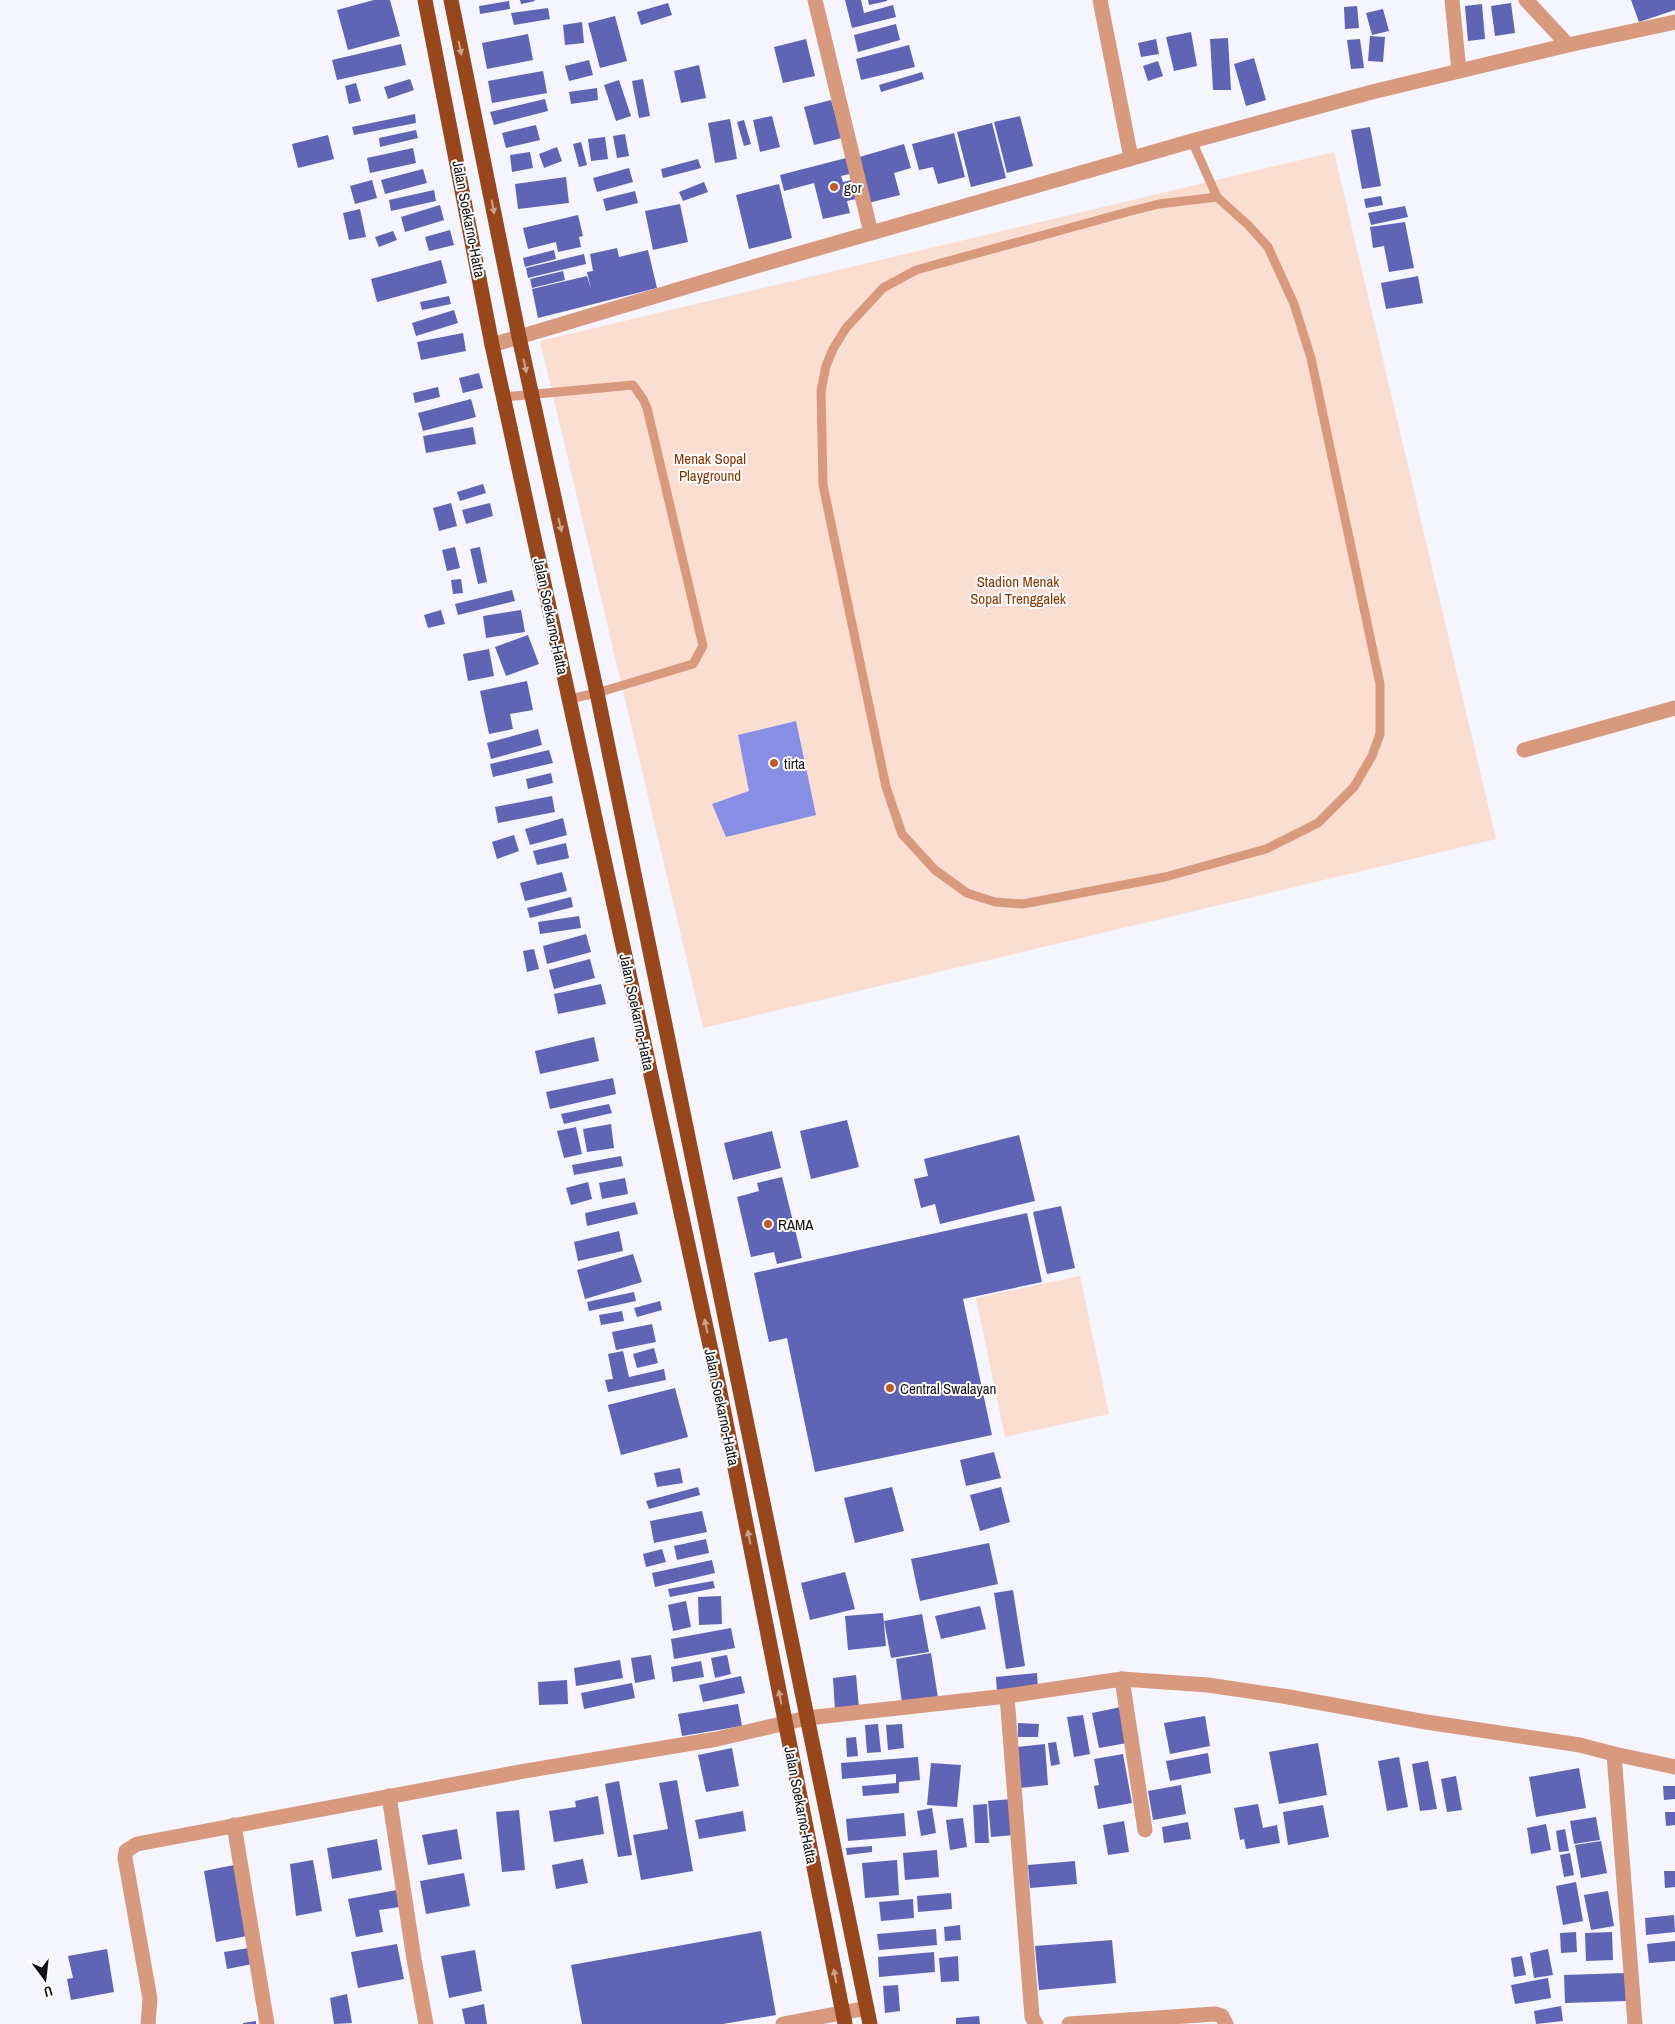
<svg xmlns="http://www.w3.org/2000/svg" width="1675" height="2024" font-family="'Archivo Narrow',sans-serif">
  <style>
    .green { fill: #f9ded1 }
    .water { fill: #888ee4 }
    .building { fill: #6064b5 }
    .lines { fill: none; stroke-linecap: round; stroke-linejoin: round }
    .service { stroke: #d79a7e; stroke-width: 9 }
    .minor { stroke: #d79a7e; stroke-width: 15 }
    .trunk { stroke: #96471e; stroke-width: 15 }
    .oneway { fill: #caa38e }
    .poi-dot { fill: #bf5b27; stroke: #fff; stroke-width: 2 }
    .labels { text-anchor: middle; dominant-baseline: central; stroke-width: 4; stroke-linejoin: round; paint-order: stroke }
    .poi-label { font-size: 15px; fill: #111215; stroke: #fff; text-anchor: start }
    .street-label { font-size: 15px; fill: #111215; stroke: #fff }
    .park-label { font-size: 15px; fill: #853300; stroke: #fff }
  </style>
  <rect width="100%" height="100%" fill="#f4f5fe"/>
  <g class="green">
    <polygon points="1334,152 1496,839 703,1028 540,341"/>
    <polygon points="1080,1276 1109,1414 1005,1437 976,1298"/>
  </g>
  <polygon class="water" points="796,721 816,815 726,837 712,804 749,791 738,735"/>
  <g class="building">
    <polygon points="374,0 390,0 400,36 348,50 337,10"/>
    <polygon points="520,0 534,0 535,1 521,4"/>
    <polygon points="845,0 861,0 864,13 893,5 896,17 852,28"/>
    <polygon points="868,0 887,0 887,1 869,5"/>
    <polygon points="1631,0 1675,0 1675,10 1639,22"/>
    <polygon points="509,1 510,9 480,14 479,6"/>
    <polygon points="668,3 672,15 641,25 637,12"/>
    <polygon points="1511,3 1515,33 1495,36 1491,6"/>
    <polygon points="1482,4 1485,39 1468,41 1465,6"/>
    <polygon points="1357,6 1359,28 1345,29 1344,7"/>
    <polygon points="548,8 550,19 514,25 511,13"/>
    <polygon points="1383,9 1389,31 1372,35 1366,13"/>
    <polygon points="615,16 627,61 600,68 588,23"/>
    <polygon points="582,22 584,43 565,45 563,25"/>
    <polygon points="896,24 900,40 858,52 854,35"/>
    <polygon points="1191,32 1197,66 1174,71 1166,37"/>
    <polygon points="528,34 533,60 487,69 482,43"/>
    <polygon points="1370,36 1385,37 1383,62 1368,61"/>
    <polygon points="1228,38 1231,90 1213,90 1210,39"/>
    <polygon points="806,39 815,76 783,83 774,47"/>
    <polygon points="1156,39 1159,54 1141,57 1138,43"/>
    <polygon points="1360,39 1364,68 1351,69 1347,40"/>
    <polygon points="401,44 406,65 337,80 332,60"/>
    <polygon points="909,45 915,67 861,80 856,59"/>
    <polygon points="1254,58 1266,100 1246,106 1234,64"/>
    <polygon points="589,60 593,75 569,81 565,66"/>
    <polygon points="1158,61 1163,76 1148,81 1143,66"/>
    <polygon points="699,65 706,98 681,103 674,71"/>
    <polygon points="543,71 547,93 492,103 488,81"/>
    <polygon points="922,72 924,79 881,92 879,85"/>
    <polygon points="410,79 414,90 388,99 384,87"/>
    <polygon points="643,79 650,116 639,118 632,81"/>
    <polygon points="619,80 631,116 616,121 604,85"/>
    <polygon points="356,83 361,101 349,104 345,86"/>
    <polygon points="597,88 598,100 571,104 569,92"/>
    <polygon points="545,99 548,111 494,125 490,112"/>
    <polygon points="831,100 842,138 814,145 804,107"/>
    <polygon points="415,114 416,123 354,135 352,127"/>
    <polygon points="772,116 780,147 760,152 753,120"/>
    <polygon points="1020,116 1033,166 1007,173 994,122"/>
    <polygon points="730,119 737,159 715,163 708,123"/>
    <polygon points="744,120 751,144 744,146 737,122"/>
    <polygon points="992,123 1006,178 971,187 957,132"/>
    <polygon points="536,125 540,140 506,148 502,133"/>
    <polygon points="1370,127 1381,186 1362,189 1351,130"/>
    <polygon points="416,130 418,138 380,147 379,138"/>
    <polygon points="954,133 965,177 938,184 933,167 919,170 912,144"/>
    <polygon points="625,134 629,156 617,158 613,136"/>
    <polygon points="328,135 334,159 298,168 292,144"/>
    <polygon points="605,137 608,159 591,161 588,139"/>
    <polygon points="581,142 587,165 579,167 573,144"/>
    <polygon points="904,144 911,168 894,173 900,195 868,203 856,158"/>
    <polygon points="557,147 562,161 544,168 539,154"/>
    <polygon points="413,148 416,163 370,173 367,158"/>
    <polygon points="530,152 533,168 512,172 510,155"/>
    <polygon points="850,157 854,173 841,176 843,182 851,180 856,199 847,201 850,213 823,219 814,183 784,191 780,175"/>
    <polygon points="698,159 701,168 663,178 661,169"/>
    <polygon points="629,168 633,182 597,192 593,178"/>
    <polygon points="423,169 427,183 385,194 381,180"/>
    <polygon points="566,177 569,203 518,209 515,184"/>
    <polygon points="372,180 377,198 355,204 350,186"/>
    <polygon points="704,182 708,192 683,201 679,192"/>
    <polygon points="779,184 792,238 749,249 736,195"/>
    <polygon points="434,190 436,201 391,211 389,200"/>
    <polygon points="635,191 638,203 606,211 603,199"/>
    <polygon points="1381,196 1383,205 1366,208 1364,199"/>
    <polygon points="680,204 688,242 653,250 645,211"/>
    <polygon points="440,205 444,220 405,232 401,217"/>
    <polygon points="1405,206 1408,217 1371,225 1368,213"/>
    <polygon points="360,209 366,237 349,240 343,213"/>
    <polygon points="578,215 583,236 579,237 581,247 558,252 556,242 528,249 523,228"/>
    <polygon points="1405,222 1414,268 1389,272 1384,246 1373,248 1370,227"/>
    <polygon points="450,230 454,245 429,251 425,237"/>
    <polygon points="393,231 397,240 379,247 375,237"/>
    <polygon points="617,248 619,257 648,250 657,288 538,318 532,289 587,276 591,289 587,272 593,271 590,254"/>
    <polygon points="554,250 556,259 525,267 523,258"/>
    <polygon points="584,254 586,264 528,278 526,268"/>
    <polygon points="441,260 447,283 377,302 371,279"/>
    <polygon points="563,271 565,280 532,288 530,279"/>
    <polygon points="1418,276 1423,303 1386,309 1381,283"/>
    <polygon points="449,296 451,304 422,310 420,302"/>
    <polygon points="454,310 458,323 416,336 412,323"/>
    <polygon points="463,333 466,351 421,360 417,342"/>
    <polygon points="479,373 483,388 463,393 459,378"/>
    <polygon points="438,387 440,397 415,403 413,393"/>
    <polygon points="471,399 476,417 423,431 418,413"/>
    <polygon points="473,427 476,444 426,453 423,436"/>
    <polygon points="483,484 486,493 460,501 457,492"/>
    <polygon points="451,503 457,526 439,531 433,508"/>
    <polygon points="490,503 493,516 466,524 462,510"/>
    <polygon points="455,547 460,568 447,571 442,550"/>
    <polygon points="480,547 487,582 478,584 470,549"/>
    <polygon points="461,579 463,593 453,594 451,580"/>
    <polygon points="512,590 515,601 458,615 455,604"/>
    <polygon points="441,610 445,624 428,628 424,615"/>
    <polygon points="521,610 525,632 486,638 483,616"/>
    <polygon points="528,635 539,664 506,676 495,647"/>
    <polygon points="489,649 494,676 468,681 463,654"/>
    <polygon points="527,681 533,710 510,714 513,729 489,734 480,691"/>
    <polygon points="538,729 542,745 491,759 487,743"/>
    <polygon points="549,750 553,763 493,777 490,764"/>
    <polygon points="551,773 553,783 528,789 526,779"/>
    <polygon points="552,796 555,812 498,823 495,807"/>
    <polygon points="563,818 567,835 530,845 525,829"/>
    <polygon points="514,835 519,851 497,859 492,842"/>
    <polygon points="566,843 569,858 537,865 533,851"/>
    <polygon points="562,872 567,891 525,901 520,883"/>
    <polygon points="571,897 573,907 530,918 527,908"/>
    <polygon points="579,916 581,928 540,934 538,922"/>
    <polygon points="586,934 591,952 547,964 543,946"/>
    <polygon points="534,949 539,969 527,972 523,951"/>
    <polygon points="590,959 595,978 554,989 549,970"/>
    <polygon points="601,984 606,1004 558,1014 554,994"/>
    <polygon points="594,1037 599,1061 540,1074 535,1051"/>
    <polygon points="613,1078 616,1094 550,1109 546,1092"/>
    <polygon points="609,1104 612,1113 564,1124 561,1114"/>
    <polygon points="847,1120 859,1167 811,1179 800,1131"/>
    <polygon points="611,1124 614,1148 587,1152 583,1129"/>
    <polygon points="576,1127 582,1154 564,1158 557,1131"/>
    <polygon points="772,1131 781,1168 733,1180 724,1143"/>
    <polygon points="1019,1135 1035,1201 940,1224 935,1204 921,1208 914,1179 928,1176 924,1159"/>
    <polygon points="621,1156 623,1166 574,1175 572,1165"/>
    <polygon points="782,1177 802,1258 777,1264 774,1252 751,1257 737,1197 759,1191 757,1183"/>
    <polygon points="625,1178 628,1194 602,1199 599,1183"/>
    <polygon points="588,1182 592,1199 571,1205 566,1188"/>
    <polygon points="635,1202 638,1214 587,1226 585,1213"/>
    <polygon points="1061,1206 1075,1268 1047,1274 1033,1212"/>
    <polygon points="1027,1213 1042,1282 963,1299 992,1435 815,1472 787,1338 769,1342 754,1273"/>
    <polygon points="619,1231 623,1251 578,1261 574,1242"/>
    <polygon points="633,1254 642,1282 585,1299 577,1270"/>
    <polygon points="634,1292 636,1301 589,1311 587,1302"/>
    <polygon points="660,1301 662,1310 637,1317 634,1308"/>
    <polygon points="622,1311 624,1321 601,1325 599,1315"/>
    <polygon points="652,1324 656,1342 616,1350 612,1332"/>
    <polygon points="654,1348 658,1363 637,1368 633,1354"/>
    <polygon points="623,1351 629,1377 664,1369 666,1380 608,1392 605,1380 613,1379 608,1354"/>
    <polygon points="675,1388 688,1437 621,1455 608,1405"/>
    <polygon points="994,1452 1001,1478 966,1486 960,1460"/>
    <polygon points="680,1468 683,1483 657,1487 654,1473"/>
    <polygon points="698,1487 700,1495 649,1509 646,1501"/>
    <polygon points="892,1487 904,1531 855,1543 844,1498"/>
    <polygon points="1001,1487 1010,1522 980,1531 970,1495"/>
    <polygon points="702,1511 707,1532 654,1543 650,1521"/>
    <polygon points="706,1539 709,1553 677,1560 674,1546"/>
    <polygon points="989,1543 998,1584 920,1601 911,1559"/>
    <polygon points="662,1549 666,1562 646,1567 643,1554"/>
    <polygon points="712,1560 715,1573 655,1587 652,1573"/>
    <polygon points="845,1572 855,1609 810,1620 801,1583"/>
    <polygon points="713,1581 715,1588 670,1597 668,1589"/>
    <polygon points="1013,1590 1025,1666 1006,1669 994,1593"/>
    <polygon points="721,1596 722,1624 699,1625 698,1597"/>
    <polygon points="686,1601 691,1627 673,1631 668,1605"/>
    <polygon points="980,1606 986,1629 941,1639 935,1616"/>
    <polygon points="883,1613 886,1646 848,1650 845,1616"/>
    <polygon points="922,1614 929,1652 891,1658 884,1621"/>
    <polygon points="731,1628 735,1648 674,1659 671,1639"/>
    <polygon points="931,1653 938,1698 902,1703 896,1659"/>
    <polygon points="651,1655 655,1679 635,1683 631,1658"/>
    <polygon points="727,1655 731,1674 715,1678 711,1658"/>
    <polygon points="620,1660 623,1678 576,1686 574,1668"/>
    <polygon points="701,1661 704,1677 673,1682 671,1667"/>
    <polygon points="1037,1673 1038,1690 997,1694 996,1677"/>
    <polygon points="856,1675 859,1708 835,1710 833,1678"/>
    <polygon points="741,1676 745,1693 703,1702 699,1685"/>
    <polygon points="567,1680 568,1704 539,1705 538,1682"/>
    <polygon points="632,1683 635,1698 584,1709 581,1693"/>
    <polygon points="738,1704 742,1726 682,1736 678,1714"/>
    <polygon points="1121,1707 1127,1743 1099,1748 1092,1713"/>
    <polygon points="1083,1715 1090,1754 1074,1757 1067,1717"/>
    <polygon points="1205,1716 1210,1746 1170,1754 1164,1723"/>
    <polygon points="1018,1723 1039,1724 1038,1737 1018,1737"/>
    <polygon points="878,1724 881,1752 867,1753 865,1725"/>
    <polygon points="902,1724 904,1748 888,1750 886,1725"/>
    <polygon points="856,1737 858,1756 847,1757 846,1738"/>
    <polygon points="1056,1742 1060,1764 1051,1766 1048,1743"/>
    <polygon points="1318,1743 1327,1795 1279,1804 1269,1752"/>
    <polygon points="1045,1744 1048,1785 1020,1788 1017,1747"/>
    <polygon points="732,1748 739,1786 706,1792 698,1755"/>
    <polygon points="1208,1753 1211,1773 1170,1781 1166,1761"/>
    <polygon points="1123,1754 1132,1803 1098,1809 1094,1786 1099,1785 1094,1759"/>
    <polygon points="918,1757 920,1780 899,1782 899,1793 863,1796 862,1786 896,1783 896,1774 842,1779 841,1763"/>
    <polygon points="1399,1757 1408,1807 1387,1811 1378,1761"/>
    <polygon points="1428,1761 1437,1809 1420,1811 1412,1764"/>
    <polygon points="931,1763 961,1765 957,1807 927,1805"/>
    <polygon points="1579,1768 1586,1808 1536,1817 1529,1777"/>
    <polygon points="1456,1776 1462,1810 1447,1812 1441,1779"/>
    <polygon points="677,1780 693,1871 641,1880 633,1835 668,1829 659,1783"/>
    <polygon points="619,1781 632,1855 618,1857 605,1784"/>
    <polygon points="1181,1785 1186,1814 1153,1820 1148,1791"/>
    <polygon points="1663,1786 1675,1786 1675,1799 1664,1800"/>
    <polygon points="598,1796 604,1834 554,1842 549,1811 576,1807 575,1801"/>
    <polygon points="1012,1799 1015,1835 991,1837 988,1801"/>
    <polygon points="987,1804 989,1843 975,1843 973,1805"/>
    <polygon points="1258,1804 1263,1828 1277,1825 1280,1843 1246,1849 1244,1839 1240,1840 1234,1808"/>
    <polygon points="1323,1805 1329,1837 1288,1845 1283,1812"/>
    <polygon points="932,1808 936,1833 921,1836 917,1811"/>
    <polygon points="519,1810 525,1870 502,1872 496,1812"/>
    <polygon points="743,1811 746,1831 699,1839 695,1820"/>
    <polygon points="1665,1812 1675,1812 1675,1825 1666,1826"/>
    <polygon points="904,1813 906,1836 848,1841 846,1819"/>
    <polygon points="1596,1817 1600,1840 1574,1844 1570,1821"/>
    <polygon points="963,1818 967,1847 950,1850 946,1820"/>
    <polygon points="1124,1821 1129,1852 1108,1855 1103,1825"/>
    <polygon points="1188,1822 1191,1839 1164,1843 1162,1827"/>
    <polygon points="1546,1824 1551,1850 1531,1854 1527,1828"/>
    <polygon points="457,1829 462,1859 428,1865 422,1835"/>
    <polygon points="1565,1829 1569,1851 1559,1852 1556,1831"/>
    <polygon points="377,1839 382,1870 332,1879 327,1848"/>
    <polygon points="1601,1841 1607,1873 1581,1878 1575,1845"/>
    <polygon points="872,1846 872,1852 847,1855 846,1848"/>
    <polygon points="937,1850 939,1877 905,1880 903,1853"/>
    <polygon points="1570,1853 1574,1875 1564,1877 1560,1855"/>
    <polygon points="583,1859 588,1883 556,1889 552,1865"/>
    <polygon points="313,1860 322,1911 296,1916 290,1864"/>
    <polygon points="897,1860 899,1895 865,1898 862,1863"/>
    <polygon points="1075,1861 1077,1884 1030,1888 1028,1865"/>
    <polygon points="234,1865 247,1936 216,1942 204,1871"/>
    <polygon points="1664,1871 1675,1871 1675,1887 1665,1888"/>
    <polygon points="464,1873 470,1906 426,1914 420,1881"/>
    <polygon points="1576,1882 1583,1921 1563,1925 1556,1886"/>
    <polygon points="397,1890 400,1907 379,1910 383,1932 356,1937 348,1899"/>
    <polygon points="1608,1891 1614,1926 1591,1930 1584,1895"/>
    <polygon points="951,1893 952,1909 918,1912 917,1896"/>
    <polygon points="913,1899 914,1918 881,1921 879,1902"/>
    <polygon points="1674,1915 1675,1932 1646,1935 1645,1918"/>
    <polygon points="960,1925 961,1940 945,1941 944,1927"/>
    <polygon points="936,1929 937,1945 879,1950 877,1934"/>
    <polygon points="761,1931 776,2015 723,2024 582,2024 571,1965"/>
    <polygon points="1576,1932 1577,1952 1561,1953 1560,1933"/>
    <polygon points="1612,1932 1613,1960 1586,1961 1585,1933"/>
    <polygon points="1112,1940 1116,1983 1039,1990 1035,1946"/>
    <polygon points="1675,1941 1675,1961 1649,1963 1647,1944"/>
    <polygon points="397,1944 404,1979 358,1988 351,1952"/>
    <polygon points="249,1948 252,1964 227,1969 224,1952"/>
    <polygon points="107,1949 114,1992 71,2000 67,1979 73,1978 68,1956"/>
    <polygon points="1548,1949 1553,1975 1534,1978 1530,1953"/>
    <polygon points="475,1950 482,1991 449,1998 441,1956"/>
    <polygon points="934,1952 935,1972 879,1977 878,1957"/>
    <polygon points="958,1956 959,1981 941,1982 939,1958"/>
    <polygon points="1522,1956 1526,1975 1514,1977 1511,1958"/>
    <polygon points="1625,1973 1626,2001 1565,2003 1564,1975"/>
    <polygon points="1548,1978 1551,1998 1515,2004 1511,1985"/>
    <polygon points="898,1985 900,2011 885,2013 883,1986"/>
    <polygon points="347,1994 352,2023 334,2024 330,1998"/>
    <polygon points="484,2004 487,2024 465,2024 462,2009"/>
    <polygon points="1561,2006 1563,2021 1536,2024 1534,2011"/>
    <polygon points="979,2016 980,2024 956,2024 956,2018"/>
    <polygon points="256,2021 256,2024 243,2024 243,2023"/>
  </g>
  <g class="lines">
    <g class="service">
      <polyline points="1192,141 1217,197"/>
      <polygon points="1217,197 1248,225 1268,247 1294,304 1311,358 1380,684 1380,734 1372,756 1354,787 1318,823 1266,849 1165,877 1023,904 995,902 967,893 935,870 902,834 886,787 823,485 821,391 826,366 833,349 846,328 883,288 916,270 1131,211 1159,204"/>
      <polyline points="504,397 633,385 643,399 647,408 703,646 693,664 597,693 569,699"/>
    </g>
    <g class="minor">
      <polyline points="815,0 871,233"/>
      <polyline points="1100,0 1131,158"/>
      <polyline points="1452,0 1459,71"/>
      <polyline points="1526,0 1568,45"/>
      <polyline points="492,345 770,262 1192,141 1372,92 1568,45 1675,22"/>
      <polyline points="1524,750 1675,708"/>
      <polyline points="1122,1679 1145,1830"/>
      <polyline points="1007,1696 1032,2017 1036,2024"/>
      <polyline points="1614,1754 1675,1767"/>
      <polyline points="389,1796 414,1959 426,2024"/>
      <polyline points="234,1825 267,2024"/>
      <polyline points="148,2024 150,1999 125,1858 126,1851 137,1844 525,1771 717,1739 807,1718 1007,1696 1122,1679 1208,1685 1289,1697 1426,1722 1580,1745 1614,1754 1635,2024"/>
      <polyline points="783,2024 867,2008"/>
      <polyline points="1069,2024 1215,2014 1222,2016 1226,2024"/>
    </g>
    <g class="trunk">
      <polyline points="425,0 492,345 719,1387 845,2024"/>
      <polyline points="451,0 519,337 597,693 870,2024"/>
    </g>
  </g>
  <defs><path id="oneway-solid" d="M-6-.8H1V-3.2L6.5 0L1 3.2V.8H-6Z" transform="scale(1.25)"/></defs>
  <g class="oneway">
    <use href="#oneway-solid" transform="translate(460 48) rotate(78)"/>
    <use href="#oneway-solid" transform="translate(493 207) rotate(79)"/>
    <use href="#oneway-solid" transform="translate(525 366) rotate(78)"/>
    <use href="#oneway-solid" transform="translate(560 525) rotate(77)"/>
    <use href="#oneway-solid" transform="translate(706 1326) rotate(-102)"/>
    <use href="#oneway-solid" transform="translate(749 1537) rotate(-101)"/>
    <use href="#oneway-solid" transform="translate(780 1697) rotate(-101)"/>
    <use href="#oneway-solid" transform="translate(835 1976) rotate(-101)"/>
  </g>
  <g class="poi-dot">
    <circle cx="834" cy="187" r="5"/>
    <circle cx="774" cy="763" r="5"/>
    <circle cx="768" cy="1224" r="5"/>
    <circle cx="890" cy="1388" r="5"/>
  </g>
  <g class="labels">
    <g class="poi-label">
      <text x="844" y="187">gor</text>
      <text x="784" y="763">tirta</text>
      <text x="778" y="1224">RAMA</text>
      <text x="900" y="1388">Central Swalayan</text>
    </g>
    <g class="street-label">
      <text transform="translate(469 219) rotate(79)">Jalan Soekarno-Hatta</text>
      <text transform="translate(551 616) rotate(78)">Jalan Soekarno-Hatta</text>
      <text transform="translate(637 1012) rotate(78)">Jalan Soekarno-Hatta</text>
      <text transform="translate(722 1407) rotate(78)">Jalan Soekarno-Hatta</text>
      <text transform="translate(801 1805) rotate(79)">Jalan Soekarno-Hatta</text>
    </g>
    <g class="park-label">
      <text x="710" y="458">Menak Sopal<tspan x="710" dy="17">Playground</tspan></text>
      <text x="1018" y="581">Stadion Menak<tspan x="1018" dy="17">Sopal Trenggalek</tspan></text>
    </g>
  </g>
  <g transform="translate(45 1979) rotate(165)" stroke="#ffffff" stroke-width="4" paint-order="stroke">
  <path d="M0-4L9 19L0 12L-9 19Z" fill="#111215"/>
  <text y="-8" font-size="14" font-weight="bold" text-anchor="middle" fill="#111215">U</text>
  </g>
</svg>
